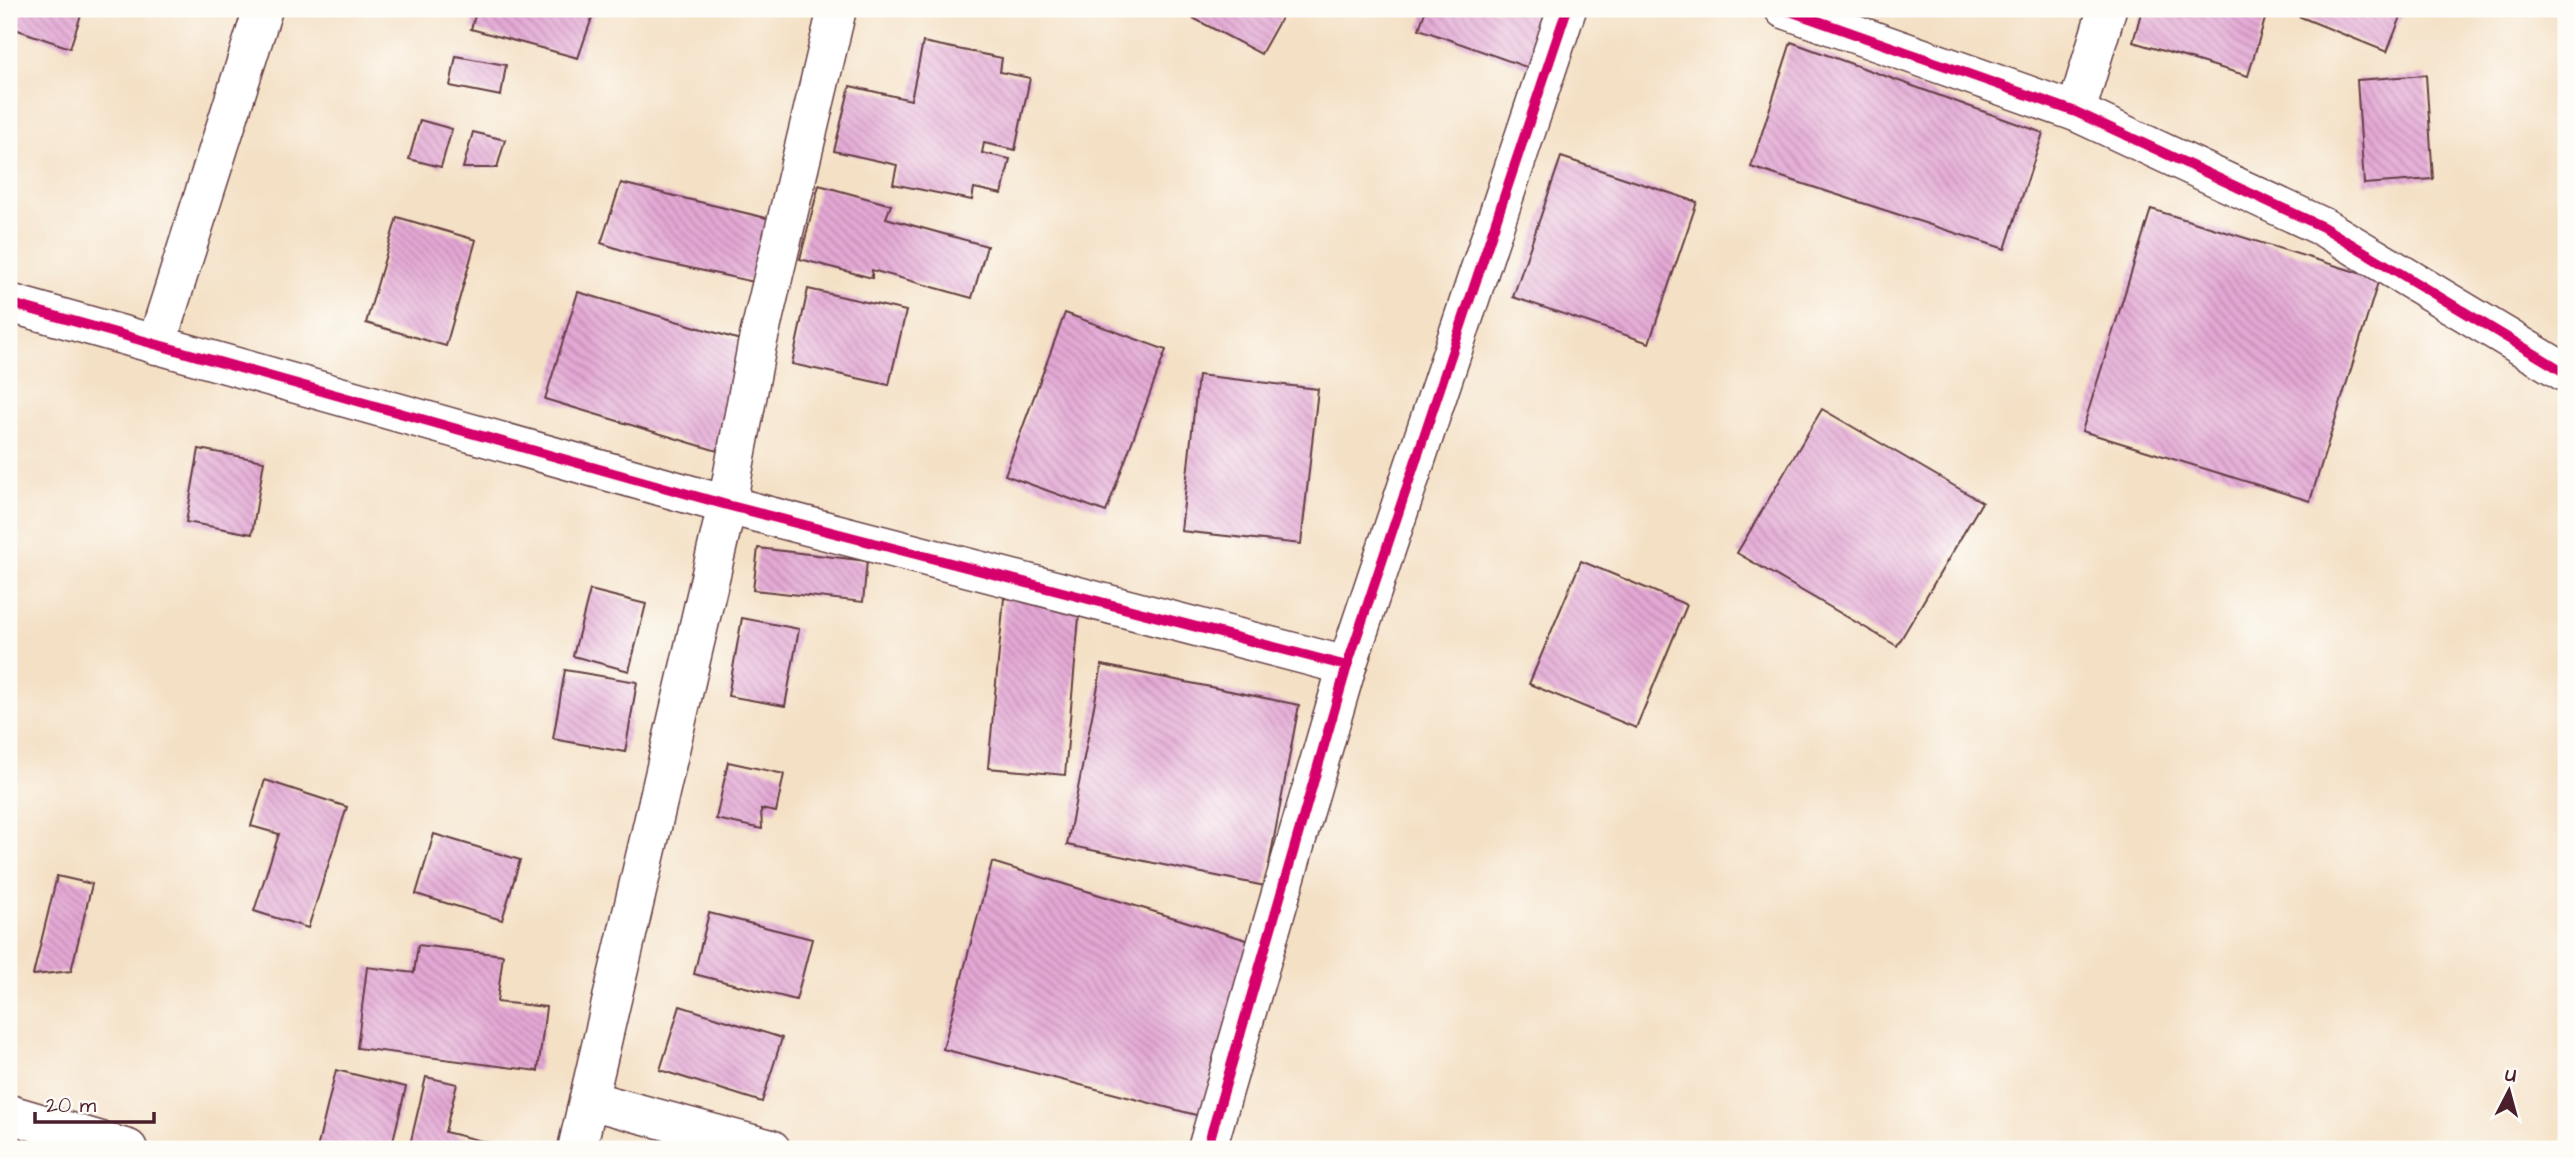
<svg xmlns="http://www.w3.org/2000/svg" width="2575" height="1158" font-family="'Architects Daughter',sans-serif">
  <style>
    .building { fill: url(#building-back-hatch) }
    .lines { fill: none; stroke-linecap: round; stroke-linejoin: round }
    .street-casing { stroke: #643c42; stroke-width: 41 }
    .secondary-casing { stroke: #643c42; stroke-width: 41 }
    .street { stroke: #fff; stroke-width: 38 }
    .secondary { stroke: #fff; stroke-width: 38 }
    .cycleway-casing { stroke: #fdfcf7; stroke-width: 15 }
    .cycleway { stroke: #d6006c; stroke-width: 10 }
  </style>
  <defs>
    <pattern id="building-back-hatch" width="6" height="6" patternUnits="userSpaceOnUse" patternTransform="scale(1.75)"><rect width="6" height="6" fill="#e4a8d5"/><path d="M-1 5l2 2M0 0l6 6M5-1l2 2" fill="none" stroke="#bb88ad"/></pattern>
  </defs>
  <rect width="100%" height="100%" fill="#fdfcf7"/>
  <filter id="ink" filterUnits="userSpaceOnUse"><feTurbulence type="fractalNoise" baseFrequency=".0143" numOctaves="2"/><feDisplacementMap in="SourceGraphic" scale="14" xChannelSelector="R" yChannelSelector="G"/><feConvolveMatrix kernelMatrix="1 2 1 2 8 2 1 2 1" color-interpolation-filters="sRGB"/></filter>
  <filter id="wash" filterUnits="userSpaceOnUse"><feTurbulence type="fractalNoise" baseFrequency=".00686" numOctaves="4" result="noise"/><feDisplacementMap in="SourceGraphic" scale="28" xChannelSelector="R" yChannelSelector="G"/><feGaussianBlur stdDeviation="1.57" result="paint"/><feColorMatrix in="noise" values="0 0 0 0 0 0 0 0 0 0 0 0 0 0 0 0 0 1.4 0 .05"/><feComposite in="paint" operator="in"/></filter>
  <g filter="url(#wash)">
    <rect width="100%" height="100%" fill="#f4e0c5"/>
    <g id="blocks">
      <g class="building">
        <polygon points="9,9 83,9 70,48 9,27"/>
        <polygon points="477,9 595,9 578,58 471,29"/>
        <polygon points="1176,9 1286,9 1261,54"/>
        <polygon points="1426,9 1550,9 1529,68 1419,29"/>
        <polygon points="2142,9 2268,9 2248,76 2133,42"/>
        <polygon points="2281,9 2404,9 2387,52"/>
        <polygon points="923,42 1002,58 1000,72 1030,78 1015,150 984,143 982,153 1010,159 1002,194 974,188 972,200 893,184 897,165 834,151 850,86 911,100"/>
        <polygon points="1791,42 2043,133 2005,249 1751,167"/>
        <polygon points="456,56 506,65 501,96 450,86"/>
        <polygon points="2426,75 2433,179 2364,184 2357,80"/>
        <polygon points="420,120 452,129 441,167 409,159"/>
        <polygon points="473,132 505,140 497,168 463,168"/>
        <polygon points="1561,157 1697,202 1649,343 1513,297"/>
        <polygon points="621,183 783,222 768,285 649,259 601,243"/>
        <polygon points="819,185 891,205 886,218 987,246 972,298 872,270 872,278 800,259"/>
        <polygon points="2151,209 2379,279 2310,501 2082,431"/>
        <polygon points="397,217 476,240 446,346 366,323"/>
        <polygon points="808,289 906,311 889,385 792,364"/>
        <polygon points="578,292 757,345 724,453 545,399"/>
        <polygon points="1065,313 1166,350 1106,512 1005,475"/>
        <polygon points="1198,375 1318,389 1301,544 1181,531"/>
        <polygon points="1822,409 1982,502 1897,646 1737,553"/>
        <polygon points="199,449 264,461 252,534 186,522"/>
        <polygon points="758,548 867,561 863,602 753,590"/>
        <polygon points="1581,561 1687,605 1636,728 1529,684"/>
        <polygon points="590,590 646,604 629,671 573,656"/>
        <polygon points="1004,598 1080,606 1065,775 988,768"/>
        <polygon points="742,618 799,629 785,706 728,696"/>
        <polygon points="1102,665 1299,705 1265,886 1067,845"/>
        <polygon points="565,670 637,682 625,752 553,739"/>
        <polygon points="728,762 784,774 776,812 761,809 762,829 716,819"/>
        <polygon points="265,780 347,807 308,928 254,911 279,834 251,826"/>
        <polygon points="434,834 520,860 502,920 416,894"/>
        <polygon points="992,862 1253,942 1200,1116 943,1049"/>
        <polygon points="57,876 92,884 71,971 33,975"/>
        <polygon points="709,913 812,939 796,1000 694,974"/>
        <polygon points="418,945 503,955 497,1002 546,1007 538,1071 357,1048 367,967 414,973"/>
        <polygon points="680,1006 782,1038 762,1102 660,1070"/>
        <polygon points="336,1070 406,1087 391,1149 317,1149"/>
        <polygon points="426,1077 457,1084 445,1132 494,1144 492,1149 409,1149"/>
      </g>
    </g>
  </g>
  <g filter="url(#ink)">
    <use href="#blocks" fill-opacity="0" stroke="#643c42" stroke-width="2"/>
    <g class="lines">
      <defs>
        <g id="street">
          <polyline points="1784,9 2076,112 2323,227 2566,373"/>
          <polyline points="2076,112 2107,9"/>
          <polyline points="9,303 727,505 1347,666"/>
          <polyline points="156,345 263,9"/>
          <polyline points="589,1100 771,1149"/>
          <polyline points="9,1114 128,1149"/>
          <polyline points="1207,1149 1347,666 1567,9"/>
        </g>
        <polyline id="secondary" points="577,1149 727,505 757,345 837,9"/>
      </defs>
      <use href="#street" class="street-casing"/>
      <use href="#secondary" class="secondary-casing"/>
      <use href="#street" class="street"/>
      <use href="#secondary" class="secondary"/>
      <defs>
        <g id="cycleway">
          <polyline points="1784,9 2076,112 2323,227 2566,373"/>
          <polyline points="9,303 727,505 1347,666"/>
          <polyline points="1207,1149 1347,666 1567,9"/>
        </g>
      </defs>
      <use href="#cycleway" class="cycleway-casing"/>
      <use href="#cycleway" class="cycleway"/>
    </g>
  </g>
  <rect width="2575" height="1158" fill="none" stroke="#fdfcf7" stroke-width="35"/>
  <g transform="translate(2509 1091) rotate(6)" stroke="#fdfcf7" stroke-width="5" paint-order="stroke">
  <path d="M0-5L12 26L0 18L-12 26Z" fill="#4a1f2b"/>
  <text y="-10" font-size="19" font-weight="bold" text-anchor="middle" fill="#4a1f2b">U</text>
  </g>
  <path d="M35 1112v10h119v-10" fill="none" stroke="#4a1f2b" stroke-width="3.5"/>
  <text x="46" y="1112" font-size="21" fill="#4a1f2b" stroke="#fdfcf7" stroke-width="5" paint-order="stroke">20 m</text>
</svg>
